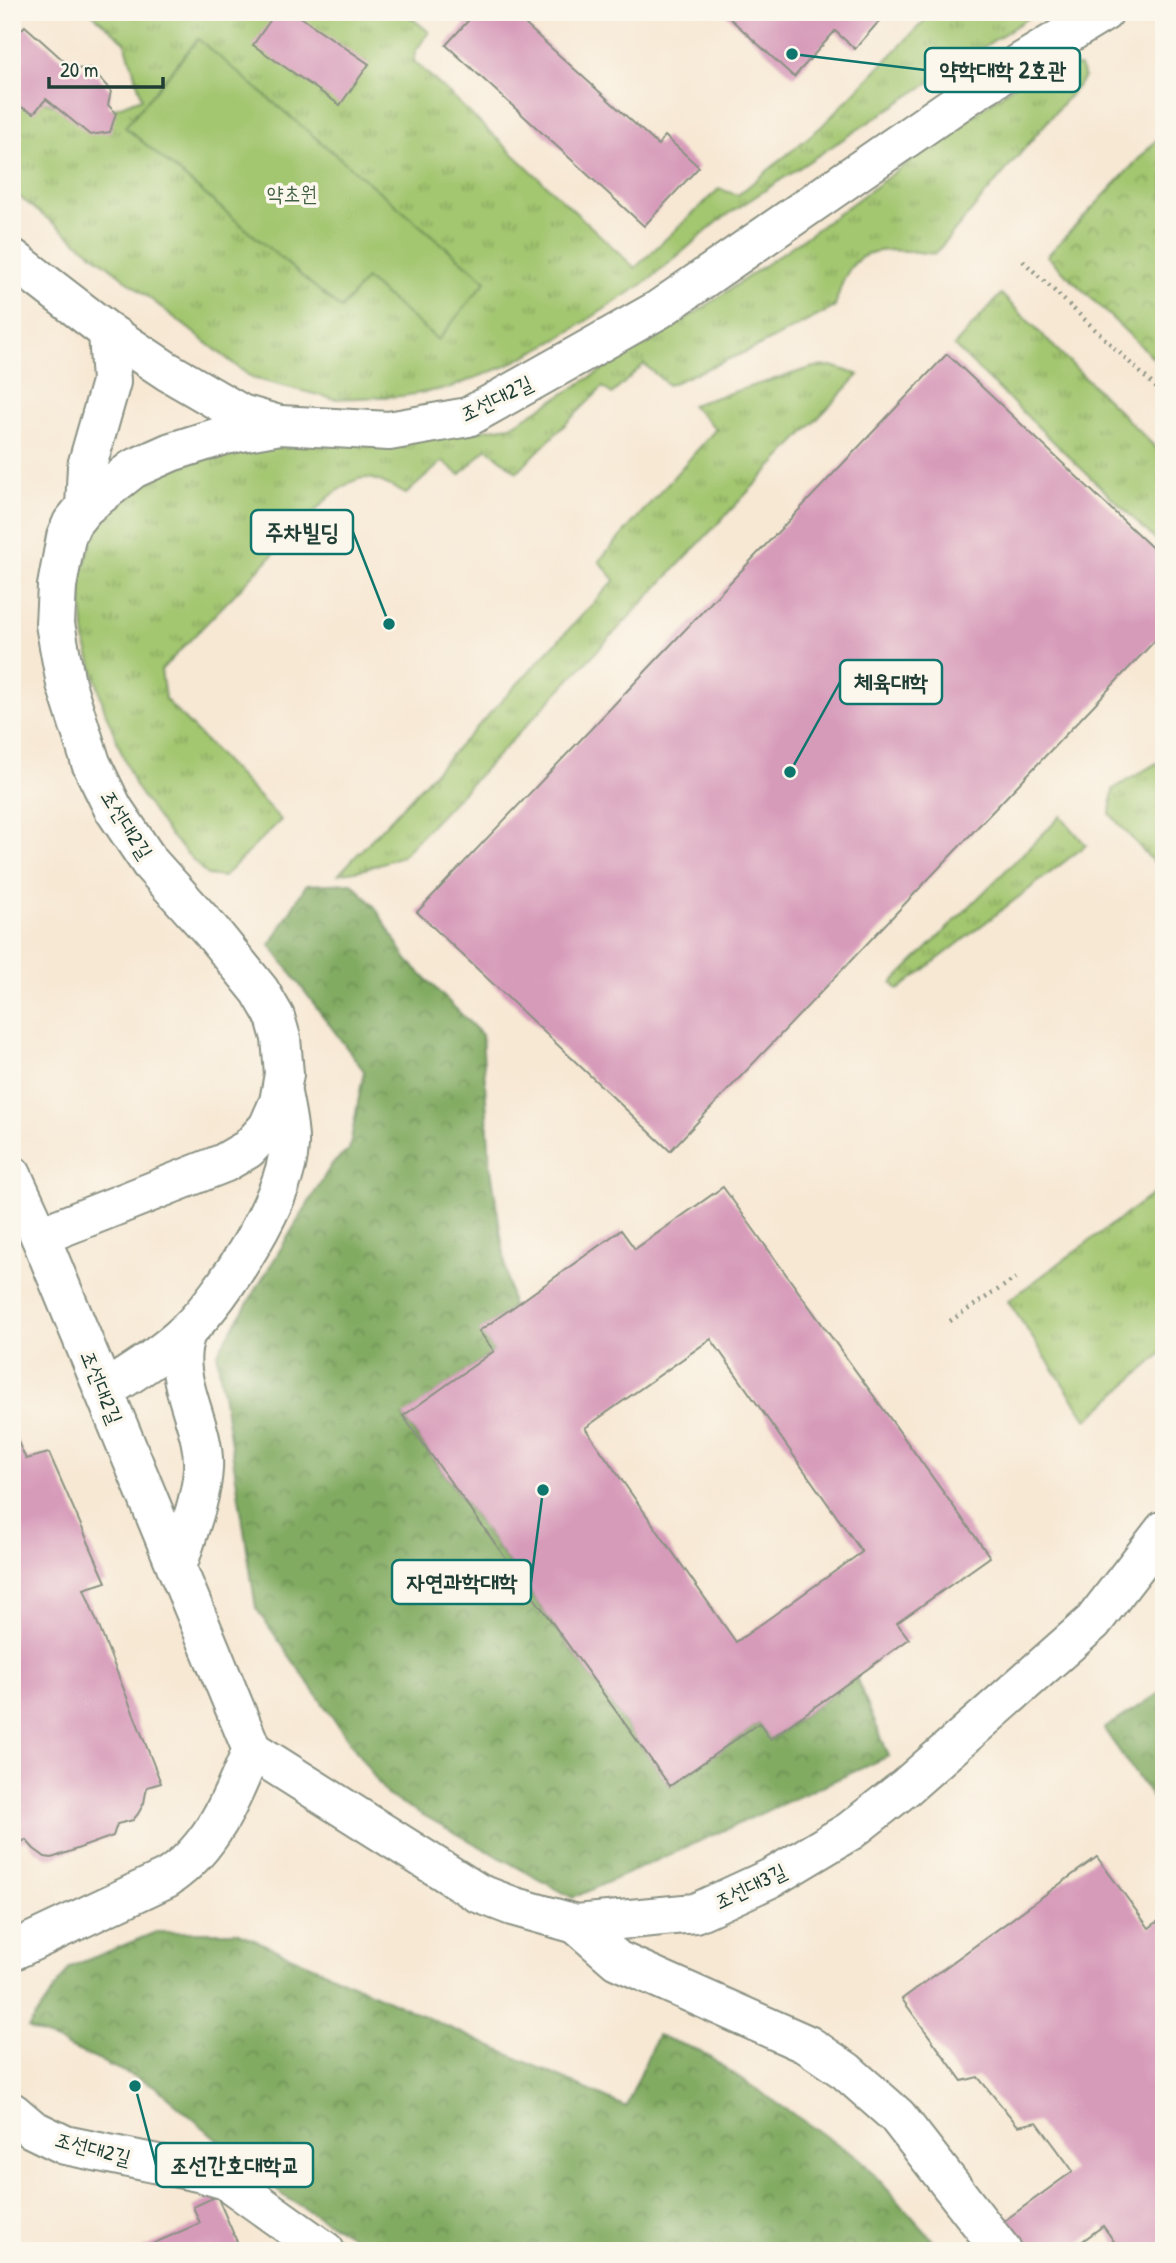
<svg xmlns="http://www.w3.org/2000/svg" width="1176" height="2263" font-family="'Patrick Hand','Poor Story',sans-serif">
  <style>
    .grass { fill: url(#grass-tufts); stroke: #618252; stroke-width: 2 }
    .forest { fill: url(#forest-crowns); stroke: #50744b; stroke-width: 2 }
    .park { fill: url(#park-crowns); stroke: #618252; stroke-width: 2 }
    .garden { fill: #a3c670; stroke: #618252; stroke-width: 2 }
    .building { fill: #d79bba; fill-rule: evenodd }
    .lines { fill: none; stroke-linecap: round; stroke-linejoin: round }
    .minor-casing { stroke: #8b9284; stroke-width: 42 }
    .path { stroke: #8b9284; stroke-width: 4.5; stroke-dasharray: 2 5; stroke-linecap: butt }
    .minor { stroke: #fff; stroke-width: 38 }
    .labels { text-anchor: middle; dominant-baseline: central; stroke-width: 7; stroke-linejoin: round; paint-order: stroke }
    .park-label { font-size: 21px; fill: #405f43; stroke: #fbf7ec }
    .street-label { font-size: 21px; fill: #1f3d34; stroke: #fbf7ec }
    .leader { fill: none; stroke: #0f766e; stroke-width: 2.5 }
    .callout-dot { fill: #0f766e; stroke: #fbf7ec; stroke-width: 2.5 }
    .callout { fill: #fbf7ec; stroke: #0f766e; stroke-width: 2.5 }
    .callout-label { font-size: 23px; text-anchor: middle; font-weight: bold; fill: #1f3d34 }
  </style>
  <defs>
    <pattern id="grass-tufts" width="24" height="20" patternUnits="userSpaceOnUse" patternTransform="scale(1.75)"><rect width="24" height="20" fill="#a3c670"/><path d="M3 7l-1-3M5 7V3M7 7l1-3M15 17l-1-3M17 17v-4M19 17l1-3" fill="none" stroke="#84a25d"/></pattern>
    <pattern id="forest-crowns" width="20" height="18" patternUnits="userSpaceOnUse" patternTransform="scale(1.75)"><rect width="20" height="18" fill="#82ab62"/><path d="M2 6a3 3 0 1 1 6 0M12 15a3 3 0 1 1 6 0" fill="none" stroke="#6a8c52"/></pattern>
    <pattern id="park-crowns" width="20" height="18" patternUnits="userSpaceOnUse" patternTransform="scale(1.75)"><rect width="20" height="18" fill="#a3c670"/><path d="M2 6a3 3 0 1 1 6 0M12 15a3 3 0 1 1 6 0" fill="none" stroke="#84a25d"/></pattern>
  </defs>
  <rect width="100%" height="100%" fill="#fbf7ec"/>
  <filter id="ink" filterUnits="userSpaceOnUse"><feTurbulence type="fractalNoise" baseFrequency=".0143" numOctaves="2"/><feDisplacementMap in="SourceGraphic" scale="14" xChannelSelector="R" yChannelSelector="G"/><feConvolveMatrix kernelMatrix="1 2 1 2 8 2 1 2 1" color-interpolation-filters="sRGB"/></filter>
  <filter id="wash" filterUnits="userSpaceOnUse"><feTurbulence type="fractalNoise" baseFrequency=".00686" numOctaves="4" result="noise"/><feDisplacementMap in="SourceGraphic" scale="28" xChannelSelector="R" yChannelSelector="G"/><feGaussianBlur stdDeviation="1.57" result="paint"/><feColorMatrix in="noise" values="0 0 0 0 0 0 0 0 0 0 0 0 0 0 0 0 0 1.4 0 .05"/><feComposite in="paint" operator="in"/></filter>
  <g filter="url(#wash)">
    <rect width="100%" height="100%" fill="#f7e8d4"/>
    <g class="grass">
      <polygon points="90,12 404,12 429,32 415,52 414,61 635,268 719,189 738,195 822,126 933,12 1037,12 721,219 649,280 560,338 506,366 449,388 403,396 334,399 252,378 12,191 12,47 35,98 89,118 142,98 125,42"/>
      <path d="M1060 62 1080 67 1085 77 935 254C878 248 850 241 835 307L757 347 668 385 644 364 612 394 603 387 517 472 487 448 460 475 443 461 406 494C367 474 364 470 328 498L161 670 165 699 281 820 223 877 207 875 168 833 135 786 105 711 85 641 80 577 96 530 125 493 157 472 277 439 439 436 511 426 700 310 817 229 1035 70Z"/>
      <polygon points="1001,294 1164,456 1164,548 954,346"/>
      <polygon points="832,366 859,375 402,856 365,869 339,874 615,580 599,561 716,429 691,405 814,367"/>
      <polygon points="1157,763 1164,767 1164,874 1110,814 1113,789"/>
      <polygon points="1061,816 1086,845 898,990 892,983"/>
      <polygon points="1164,1186 1164,1351 1087,1420 1008,1301"/>
    </g>
    <g class="forest">
      <polygon points="352,883 375,907 407,960 482,1035 490,1162 512,1308 480,1331 494,1351 403,1417 670,1786 759,1723 771,1739 856,1677 889,1756 573,1898 387,1795 256,1608 217,1354 332,1164 349,1150 364,1071 270,945 306,885"/>
      <polygon points="1164,1690 1164,1815 1104,1729"/>
      <polygon points="156,1932 237,1932 626,2107 657,2035 700,2051 861,2160 943,2251 376,2251 282,2195 155,2086 28,2028 70,1967"/>
    </g>
    <polygon class="park" points="1164,132 1164,368 1047,256"/>
    <polygon class="garden" points="198,39 486,281 438,340 366,279 341,309 125,127"/>
    <g id="blocks">
      <g class="building">
        <polygon points="276,12 293,12 369,64 340,105 253,45"/>
        <polygon points="476,12 535,12 537,14 526,25 658,145 665,136 699,167 644,226 446,45"/>
        <polygon points="723,12 887,12 855,49 835,31 794,77"/>
        <polygon points="25,26 73,69 91,68 111,91 108,105 116,113 110,132 90,135 46,99 34,113 14,104 12,39"/>
        <polygon points="947,354 1164,559 1164,631 670,1151 417,912"/>
        <path d="M723 1187 990 1557 897 1623 909 1639 770 1739 759 1723 670 1786 403 1416 494 1351 479 1331 512 1308 621 1230 635 1249ZM711 1339 862 1552 736 1642 585 1428Z"/>
        <polygon points="12,1429 26,1459 49,1453 106,1582 84,1589 161,1783 147,1787 144,1803 138,1814 133,1820 117,1824 113,1836 52,1858 45,1857 34,1849 26,1840 12,1845"/>
        <polygon points="1097,1857 1149,1928 1164,1917 1164,2251 1121,2251 1103,2226 1069,2251 1020,2251 1000,2224 1073,2171 1037,2122 1018,2126 978,2077 962,2081 902,1999"/>
        <polygon points="217,2196 241,2251 144,2251 143,2248 200,2223 193,2207"/>
      </g>
    </g>
  </g>
  <g filter="url(#ink)">
    <use href="#blocks" fill-opacity="0" stroke="#8b9284" stroke-width="2"/>
    <g class="lines">
      <defs>
        <g id="minor">
          <polyline points="12,258 108,332 167,371 241,414 279,425"/>
          <polyline points="85,507 87,466 111,382 108,332"/>
          <polyline points="12,1175 40,1236"/>
          <path d="M104 1391C132 1373 163 1354 187 1331 224 1295 287 1198 289 1146 290 1128 285 1110 282 1093"/>
          <path d="M177 1568C186 1536 201 1502 203 1469 206 1422 167 1377 187 1331"/>
          <polyline points="252,1750 478,1893 512,1906 576,1924 695,1913 773,1877 850,1831 906,1787 1093,1622 1164,1530"/>
          <polyline points="576,1924 617,1960 808,2045 846,2071 897,2116 1002,2251"/>
          <path d="M12 1951 167 1878C212 1848 232 1799 252 1750L40 1236 224 1163 248 1149 268 1127 279 1102 284 1074 281 1038 275 1017 260 991 213 933 150 863 113 808 91 763 66 684 55 624 57 586 66 537 72 523 85 507 133 469 171 452 225 435 280 425 389 431 468 417 658 310 976 90 1104 12"/>
          <polyline points="12,2112 32,2129 65,2145 202,2173 226,2180 325,2251"/>
        </g>
      </defs>
      <use href="#minor" class="minor-casing"/>
      <g class="path">
        <polyline points="1023,261 1164,395"/>
        <polyline points="950,1321 1016,1278"/>
      </g>
      <use href="#minor" class="minor"/>
    </g>
  </g>
  <g class="labels">
    <g class="park-label">
      <text x="292" y="193">약초원</text>
    </g>
    <g class="street-label">
      <text transform="translate(496 398) rotate(-26)">조선대2길</text>
      <text transform="translate(127 824) rotate(58)">조선대2길</text>
      <text transform="translate(102 1387) rotate(68)">조선대2길</text>
      <text transform="translate(750 1886) rotate(-26)">조선대3길</text>
      <text transform="translate(93 2148) rotate(15)">조선대2길</text>
    </g>
  </g>
  <path class="leader" d="M792 54L925 70M389 624L353 532M790 772L840 682M543 1490L531 1582M135 2086L156 2165"/>
  <g class="callout-dot">
    <circle cx="792" cy="54" r="7"/>
    <circle cx="389" cy="624" r="7"/>
    <circle cx="790" cy="772" r="7"/>
    <circle cx="543" cy="1490" r="7"/>
    <circle cx="135" cy="2086" r="7"/>
  </g>
  <g class="callout">
    <rect x="925" y="48" width="155" height="44" rx="7"/>
    <rect x="251" y="510" width="102" height="44" rx="7"/>
    <rect x="840" y="660" width="102" height="44" rx="7"/>
    <rect x="392" y="1560" width="139" height="44" rx="7"/>
    <rect x="156" y="2143" width="157" height="44" rx="7"/>
  </g>
  <g class="callout-label">
    <text x="1003" y="78">약학대학 2호관</text>
    <text x="302" y="540">주차빌딩</text>
    <text x="891" y="690">체육대학</text>
    <text x="462" y="1590">자연과학대학</text>
    <text x="235" y="2173">조선간호대학교</text>
  </g>
  <rect width="1176" height="2263" fill="none" stroke="#fbf7ec" stroke-width="42"/>
  <path d="M49 77v10h114v-10" fill="none" stroke="#1f3d34" stroke-width="3.5"/>
  <text x="60" y="77" font-size="21" fill="#1f3d34" stroke="#fbf7ec" stroke-width="5" paint-order="stroke">20 m</text>
</svg>
